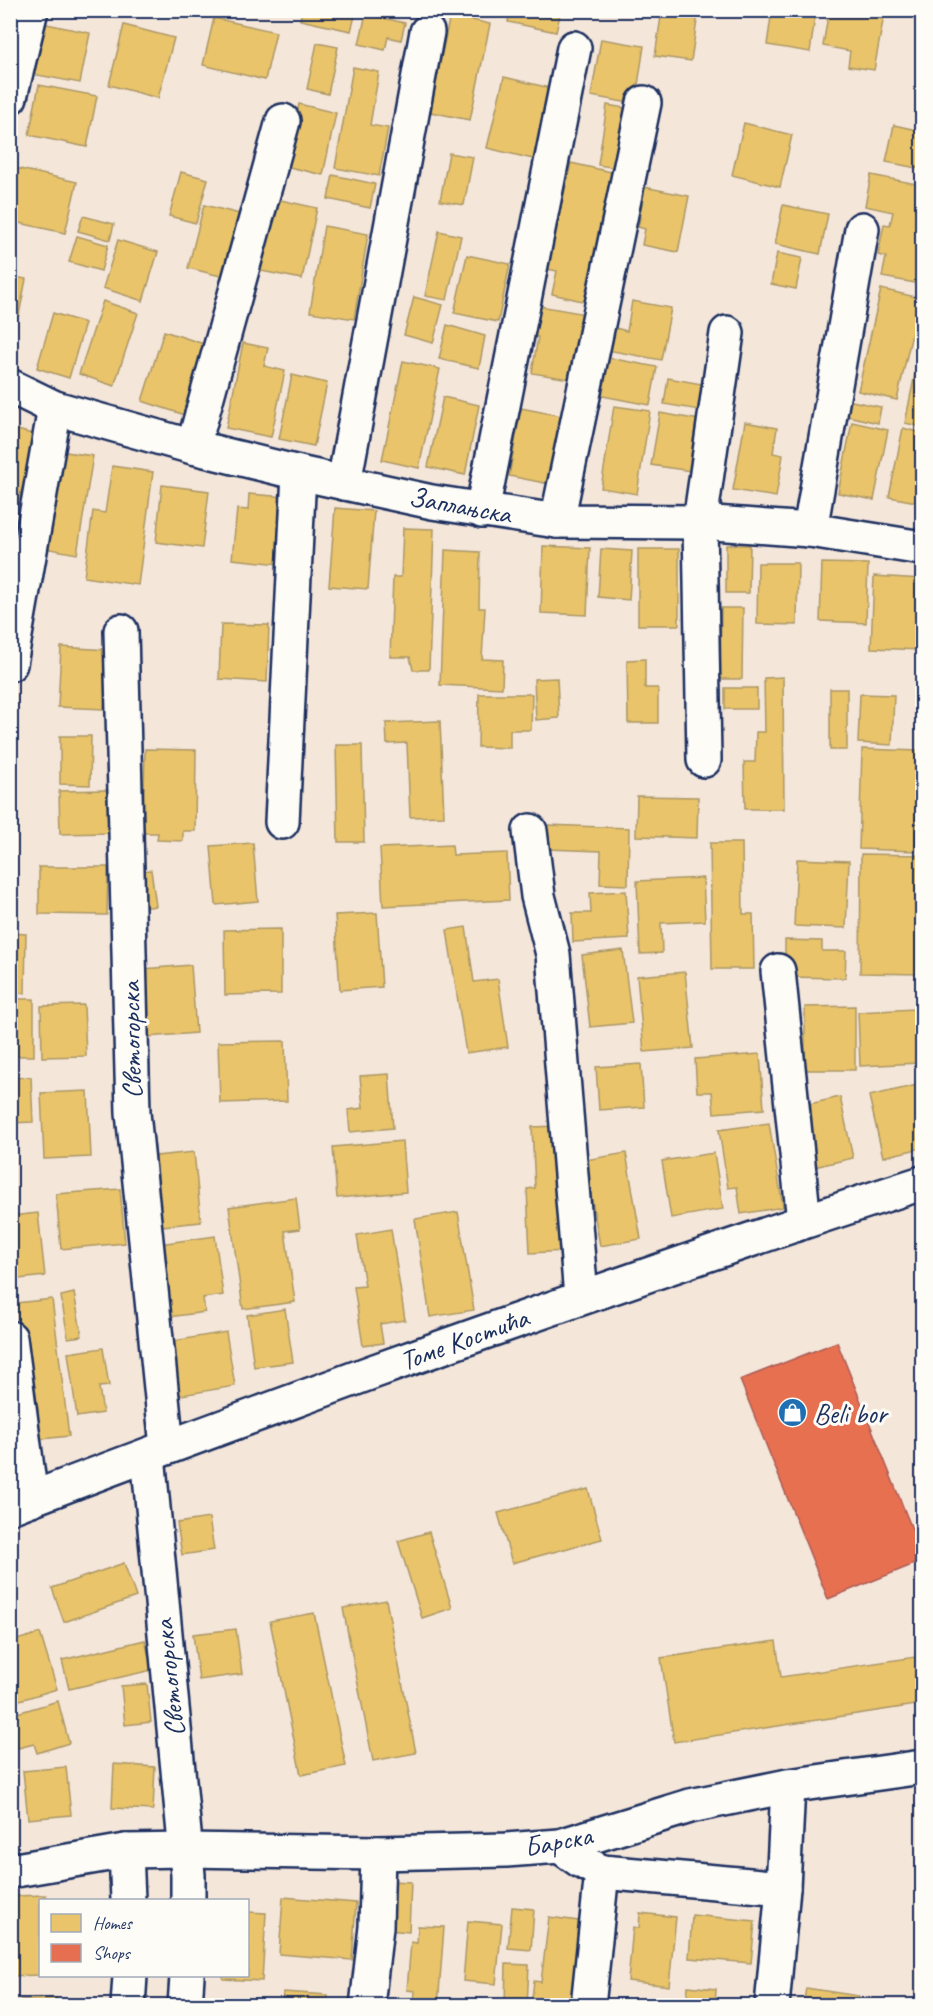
<svg xmlns="http://www.w3.org/2000/svg" width="933" height="2016" font-family="Caveat,sans-serif">
  <style>
    .homes { fill: #e9c46a; stroke: #ab9766; stroke-width: 1.5 }
    .shops { fill: #e76f51; stroke: #aa5c55; stroke-width: 1.5 }
    .lines { fill: none; stroke-linecap: round; stroke-linejoin: round }
    .minor-casing { stroke: #1b2f5e; stroke-width: 38 }
    .minor { stroke: #fdfcf7; stroke-width: 33 }
    .labels { text-anchor: middle; dominant-baseline: central; stroke-width: 6; stroke-linejoin: round; paint-order: stroke }
    .street-label { font-size: 28px; fill: #1b2f5e; stroke: #fdfcf7 }
    .poi-label { font-size: 28px; fill: #1b2f5e; stroke: #fdfcf7; text-anchor: start }
  </style>
  <rect width="100%" height="100%" fill="#f5e6da"/>
  <filter id="ink" filterUnits="userSpaceOnUse"><feTurbulence type="fractalNoise" baseFrequency=".0167" numOctaves="2"/><feDisplacementMap in="SourceGraphic" scale="12" xChannelSelector="R" yChannelSelector="G"/><feConvolveMatrix kernelMatrix="1 2 1 2 8 2 1 2 1" color-interpolation-filters="sRGB"/></filter>
  <g filter="url(#ink)">
    <g class="homes">
      <polygon points="302,10 331,10 355,16 351,31 300,20"/>
      <polygon points="510,10 561,10 556,32 508,22"/>
      <polygon points="662,10 698,14 691,61 655,56"/>
      <polygon points="772,10 816,10 810,52 767,45"/>
      <polygon points="829,10 885,10 874,70 848,66 850,51 823,46"/>
      <polygon points="366,14 405,23 401,40 388,37 385,50 359,44"/>
      <polygon points="450,15 490,24 470,120 430,112"/>
      <polygon points="214,18 276,32 265,80 203,65"/>
      <polygon points="42,23 90,33 80,83 32,74"/>
      <polygon points="124,25 174,38 158,98 109,85"/>
      <polygon points="601,39 644,46 635,104 591,96"/>
      <polygon points="317,43 338,47 328,94 307,89"/>
      <polygon points="353,67 379,72 370,125 388,128 379,176 335,168"/>
      <polygon points="504,77 550,88 533,159 487,148"/>
      <polygon points="39,85 97,96 87,147 29,135"/>
      <polygon points="299,104 336,113 323,175 285,166"/>
      <polygon points="607,105 631,109 622,169 598,165"/>
      <polygon points="744,123 792,135 780,187 732,175"/>
      <polygon points="894,125 922,131 922,169 886,162"/>
      <polygon points="449,153 473,157 464,205 440,201"/>
      <polygon points="571,163 620,174 591,303 552,294 557,271 547,269"/>
      <polygon points="11,167 77,182 65,233 10,221"/>
      <polygon points="181,172 208,179 196,223 169,216"/>
      <polygon points="333,175 375,184 370,208 328,199"/>
      <polygon points="871,175 922,185 922,275 921,284 882,277 886,257 878,255 884,224 890,225 893,212 865,206"/>
      <polygon points="639,186 689,196 678,252 642,245 645,229 638,227 641,214 634,213"/>
      <polygon points="276,199 317,208 302,279 261,271"/>
      <polygon points="204,205 248,216 233,279 188,268"/>
      <polygon points="783,205 828,214 820,254 775,244"/>
      <polygon points="83,216 114,224 110,240 78,231"/>
      <polygon points="324,226 368,234 354,319 310,312"/>
      <polygon points="439,231 461,236 447,300 425,296"/>
      <polygon points="77,236 108,245 101,271 69,262"/>
      <polygon points="118,240 158,252 143,301 103,288"/>
      <polygon points="777,253 802,258 796,289 771,284"/>
      <polygon points="467,255 510,264 498,322 454,313"/>
      <polygon points="10,276 26,279 19,315 10,313"/>
      <polygon points="881,289 920,298 897,400 858,391"/>
      <polygon points="414,297 443,305 433,343 404,335"/>
      <polygon points="103,301 138,313 114,386 79,374"/>
      <polygon points="632,301 671,308 661,360 607,350 611,327 627,331"/>
      <polygon points="534,305 586,314 575,380 532,373 538,337 529,336"/>
      <polygon points="53,313 85,323 69,378 37,368"/>
      <polygon points="447,325 485,336 479,368 439,359"/>
      <polygon points="164,331 207,345 185,415 142,401"/>
      <polygon points="922,339 922,427 905,423"/>
      <polygon points="243,343 268,348 264,366 285,371 271,437 226,428"/>
      <polygon points="604,357 657,367 650,405 597,395"/>
      <polygon points="403,361 440,369 419,468 382,460"/>
      <polygon points="292,375 327,383 314,446 279,439"/>
      <polygon points="668,378 702,384 699,410 664,404"/>
      <polygon points="443,397 479,405 465,475 428,467"/>
      <polygon points="842,399 881,407 878,423 839,414"/>
      <polygon points="614,406 650,411 637,494 601,488"/>
      <polygon points="521,408 567,417 555,485 509,476"/>
      <polygon points="660,413 706,421 697,472 651,465"/>
      <polygon points="745,422 777,428 773,453 783,455 776,497 733,490"/>
      <polygon points="852,422 888,430 874,500 838,493"/>
      <polygon points="10,428 36,435 18,504 10,502"/>
      <polygon points="903,428 922,433 922,503 889,497"/>
      <polygon points="59,451 93,456 77,554 44,548"/>
      <polygon points="112,466 153,472 138,585 84,577 93,511 105,513"/>
      <polygon points="162,485 209,491 202,548 156,542"/>
      <polygon points="249,494 286,497 280,564 232,559 237,509 248,510"/>
      <polygon points="335,508 374,511 368,589 329,586"/>
      <polygon points="403,528 434,529 429,670 413,670 410,657 390,657 393,577 401,577"/>
      <polygon points="726,545 750,545 749,593 726,593"/>
      <polygon points="543,546 590,548 587,615 541,613"/>
      <polygon points="601,549 632,551 629,600 598,597"/>
      <rect x="638" y="549" width="41" height="76"/>
      <polygon points="445,550 480,552 479,608 485,608 482,659 503,660 502,688 440,685"/>
      <polygon points="758,563 798,563 797,625 757,624"/>
      <polygon points="822,563 868,564 866,623 820,621"/>
      <polygon points="874,576 922,579 922,650 871,648"/>
      <polygon points="721,608 743,608 742,679 720,679"/>
      <polygon points="221,624 269,625 267,682 219,679"/>
      <polygon points="61,647 108,650 104,709 58,707"/>
      <polygon points="645,659 645,688 658,688 658,723 628,723 627,660"/>
      <polygon points="783,677 784,809 745,809 744,762 755,762 756,732 765,732 764,678"/>
      <polygon points="557,678 559,718 536,720 534,679"/>
      <rect x="725" y="688" width="32" height="21"/>
      <rect x="830" y="689" width="17" height="61"/>
      <polygon points="479,694 532,694 531,730 510,730 510,748 478,747"/>
      <polygon points="860,694 894,695 892,745 858,743"/>
      <polygon points="440,721 444,816 410,817 407,743 387,744 386,723"/>
      <polygon points="60,736 91,736 90,785 60,784"/>
      <polygon points="336,745 362,745 364,842 338,842"/>
      <polygon points="145,749 196,750 195,831 183,831 183,841 157,840 158,833 143,833"/>
      <polygon points="862,749 919,751 915,851 859,849"/>
      <polygon points="107,790 108,833 60,834 59,791"/>
      <polygon points="637,796 698,797 697,838 636,836"/>
      <polygon points="547,825 629,828 628,885 600,884 601,851 546,849"/>
      <polygon points="253,843 258,901 216,905 211,846"/>
      <polygon points="710,843 742,843 743,914 753,914 754,969 712,969"/>
      <polygon points="452,845 453,855 507,853 509,900 383,906 380,848"/>
      <polygon points="861,854 922,855 922,974 860,973"/>
      <polygon points="797,859 849,861 846,928 794,926"/>
      <polygon points="39,867 108,867 107,915 39,914"/>
      <polygon points="151,870 156,906 143,908 138,871"/>
      <polygon points="703,878 705,921 661,923 662,953 640,954 637,881"/>
      <polygon points="626,891 629,939 573,942 572,913 591,913 590,893"/>
      <polygon points="377,913 382,987 340,990 335,915"/>
      <polygon points="466,927 474,982 498,979 508,1047 466,1053 447,930"/>
      <polygon points="281,929 281,994 225,995 224,930"/>
      <polygon points="10,933 26,934 25,993 10,993"/>
      <polygon points="785,940 822,941 822,951 846,951 845,978 785,977"/>
      <polygon points="623,950 632,1023 590,1027 582,955"/>
      <polygon points="191,965 196,1033 147,1037 143,969"/>
      <polygon points="685,972 693,1048 644,1052 637,976"/>
      <rect x="10" y="999" width="24" height="57"/>
      <polygon points="84,1005 86,1056 42,1057 41,1006"/>
      <polygon points="855,1006 855,1070 805,1070 805,1007"/>
      <polygon points="915,1009 918,1063 860,1066 858,1012"/>
      <polygon points="285,1041 287,1101 220,1103 218,1042"/>
      <polygon points="760,1054 764,1109 714,1113 712,1092 697,1092 695,1059"/>
      <polygon points="641,1064 644,1107 599,1110 596,1067"/>
      <polygon points="389,1074 393,1128 350,1132 348,1110 363,1108 360,1076"/>
      <polygon points="31,1077 33,1122 10,1123 10,1078"/>
      <polygon points="922,1084 922,1148 883,1157 869,1096"/>
      <polygon points="88,1091 91,1157 44,1159 41,1093"/>
      <polygon points="840,1097 853,1158 814,1167 801,1106"/>
      <polygon points="769,1123 783,1207 741,1214 737,1187 728,1188 719,1130"/>
      <polygon points="558,1126 565,1251 530,1253 527,1189 535,1188 532,1127"/>
      <polygon points="402,1141 406,1192 337,1198 333,1147"/>
      <polygon points="194,1152 201,1222 153,1227 146,1157"/>
      <polygon points="626,1153 641,1239 600,1246 585,1160"/>
      <polygon points="714,1153 723,1209 671,1218 662,1161"/>
      <polygon points="120,1189 125,1243 61,1249 56,1194"/>
      <polygon points="296,1198 300,1229 285,1231 295,1302 243,1309 229,1207"/>
      <polygon points="458,1212 474,1310 430,1317 415,1219"/>
      <polygon points="38,1213 45,1276 10,1280 10,1234 13,1234 11,1216"/>
      <polygon points="391,1229 405,1320 380,1324 383,1343 363,1346 354,1287 365,1286 357,1235"/>
      <polygon points="215,1236 223,1295 203,1298 205,1312 169,1317 160,1244"/>
      <polygon points="74,1293 82,1336 68,1338 61,1296"/>
      <polygon points="52,1299 69,1436 33,1440 16,1303"/>
      <polygon points="285,1309 293,1362 254,1367 247,1315"/>
      <polygon points="226,1332 235,1386 176,1396 167,1342"/>
      <polygon points="103,1348 109,1386 99,1387 103,1413 77,1417 68,1353"/>
      <polygon points="588,1489 602,1539 512,1563 498,1513"/>
      <polygon points="209,1518 214,1550 182,1555 177,1523"/>
      <polygon points="429,1532 452,1608 422,1618 398,1541"/>
      <polygon points="124,1563 136,1597 64,1622 52,1588"/>
      <polygon points="386,1600 416,1753 373,1761 343,1608"/>
      <polygon points="314,1613 346,1766 301,1775 270,1621"/>
      <polygon points="236,1629 242,1674 199,1680 193,1634"/>
      <polygon points="40,1633 57,1689 10,1703 10,1642"/>
      <polygon points="145,1640 152,1670 69,1689 62,1660"/>
      <polygon points="776,1641 781,1677 922,1656 922,1704 674,1742 661,1658"/>
      <polygon points="147,1684 151,1722 125,1725 121,1686"/>
      <polygon points="58,1701 69,1743 37,1753 34,1744 18,1748 10,1724 10,1715"/>
      <polygon points="114,1764 155,1767 153,1810 112,1808"/>
      <polygon points="66,1767 71,1815 28,1819 23,1771"/>
      <polygon points="389,1881 411,1882 409,1932 387,1930"/>
      <polygon points="46,1895 47,1900 40,1900 40,1975 11,1976 10,1938 16,1937 14,1896"/>
      <polygon points="283,1897 356,1903 352,1960 279,1954"/>
      <polygon points="512,1907 534,1909 531,1950 508,1948"/>
      <polygon points="248,1912 266,1913 262,1981 223,1979 223,1976 248,1976"/>
      <polygon points="640,1913 676,1917 669,1986 628,1981 633,1927 639,1928"/>
      <polygon points="692,1915 755,1921 751,1963 689,1958"/>
      <polygon points="549,1917 586,1922 577,2006 531,2006 534,1981 541,1982"/>
      <polygon points="468,1921 502,1924 496,1984 463,1981"/>
      <polygon points="418,1926 444,1927 438,2006 413,2006 415,1991 407,1990 411,1942 417,1943"/>
      <polygon points="506,1964 529,1965 527,2006 505,2006"/>
      <polygon points="688,1986 716,1989 715,2006 686,2006"/>
      <polygon points="806,1988 859,1996 857,2006 803,2006"/>
      <polygon points="283,1992 328,1995 327,2006 282,2006"/>
      <polygon points="56,1998 57,2006 22,2006 21,2000"/>
    </g>
    <polygon class="shops" points="837,1342 922,1554 922,1561 828,1599 740,1380"/>
    <g class="lines">
      <defs>
        <g id="minor">
          <polyline points="10,97 31,10"/>
          <polyline points="10,386 55,408 193,447 299,473 432,502 557,521 700,522 810,530 922,548"/>
          <polyline points="193,447 283,121"/>
          <polyline points="344,483 427,32"/>
          <polyline points="482,511 574,48"/>
          <polyline points="557,521 644,103"/>
          <polyline points="810,530 862,229"/>
          <polyline points="121,631 133,1113 167,1447"/>
          <polyline points="10,664 55,408"/>
          <polyline points="704,760 700,522 727,333"/>
          <polyline points="282,822 299,473"/>
          <polyline points="530,831 538,896 553,954 581,1297"/>
          <polyline points="778,971 804,1221"/>
          <polyline points="10,1338 31,1499"/>
          <polyline points="148,1455 188,1875 188,1900"/>
          <path d="M10 1507C131 1460 253 1416 375 1371 557 1306 738 1242 922 1183"/>
          <polyline points="560,1846 581,1861 602,1872 783,1888 788,1786"/>
          <polyline points="126,1851 128,1900"/>
          <polyline points="10,1871 126,1851 186,1850 378,1853 506,1850 560,1846 690,1806 788,1786 922,1767"/>
          <polyline points="128,2006 130,1976"/>
          <polyline points="185,2006 187,1976"/>
          <polyline points="367,2006 376,1927 378,1853"/>
          <polyline points="588,2006 602,1872"/>
          <polyline points="772,2006 783,1888"/>
        </g>
      </defs>
      <use href="#minor" class="minor-casing"/>
      <use href="#minor" class="minor"/>
    </g>
  </g>
  <defs>
    <symbol id="shop-disc" viewBox="-11 -11 22 22"><circle r="9.5" fill="#1f6fb2" stroke="#fdfcf7"/><path d="M-5-2.5h2.3a2.7 3.5 0 0 1 5.4 0H5L5.5 6h-11ZM-1.5-2.5h3a1.5 2.3 0 0 0-3 0Z" fill="#fff"/></symbol>
  </defs>
  <g fill-rule="evenodd">
    <use href="#shop-disc" x="776" y="1396" width="33" height="33"/>
  </g>
  <g class="labels">
    <g class="street-label">
      <text transform="translate(460 505) rotate(10)">Заплањска</text>
      <text transform="translate(131 1040) rotate(-91)">Светогорска</text>
      <text transform="translate(464 1339) rotate(-20)">Томе Костића</text>
      <text transform="translate(169 1678) rotate(-96)">Светогорска</text>
      <text transform="translate(558 1841) rotate(-11)">Барска</text>
    </g>
    <g class="poi-label">
      <text x="814" y="1413">Beli bor</text>
    </g>
  </g>
  <rect width="933" height="2016" fill="none" stroke="#fdfcf7" stroke-width="36"/>
  <rect x="18" y="18" width="897" height="1980" fill="none" stroke="#1b2f5e" stroke-width="2" filter="url(#ink)"/>
  <rect x="39" y="1899" width="210" height="78" fill="#fdfcf7" stroke="#a3aaba" stroke-width="1.5"/>
  <rect x="51" y="1914" width="30" height="18" fill="#e9c46a" stroke="#a3aaba" stroke-width="1.5"/>
  <text x="93" y="1929" font-size="18" fill="#1b2f5e">Homes</text>
  <rect x="51" y="1944" width="30" height="18" fill="#e76f51" stroke="#a3aaba" stroke-width="1.5"/>
  <text x="93" y="1959" font-size="18" fill="#1b2f5e">Shops</text>
</svg>
